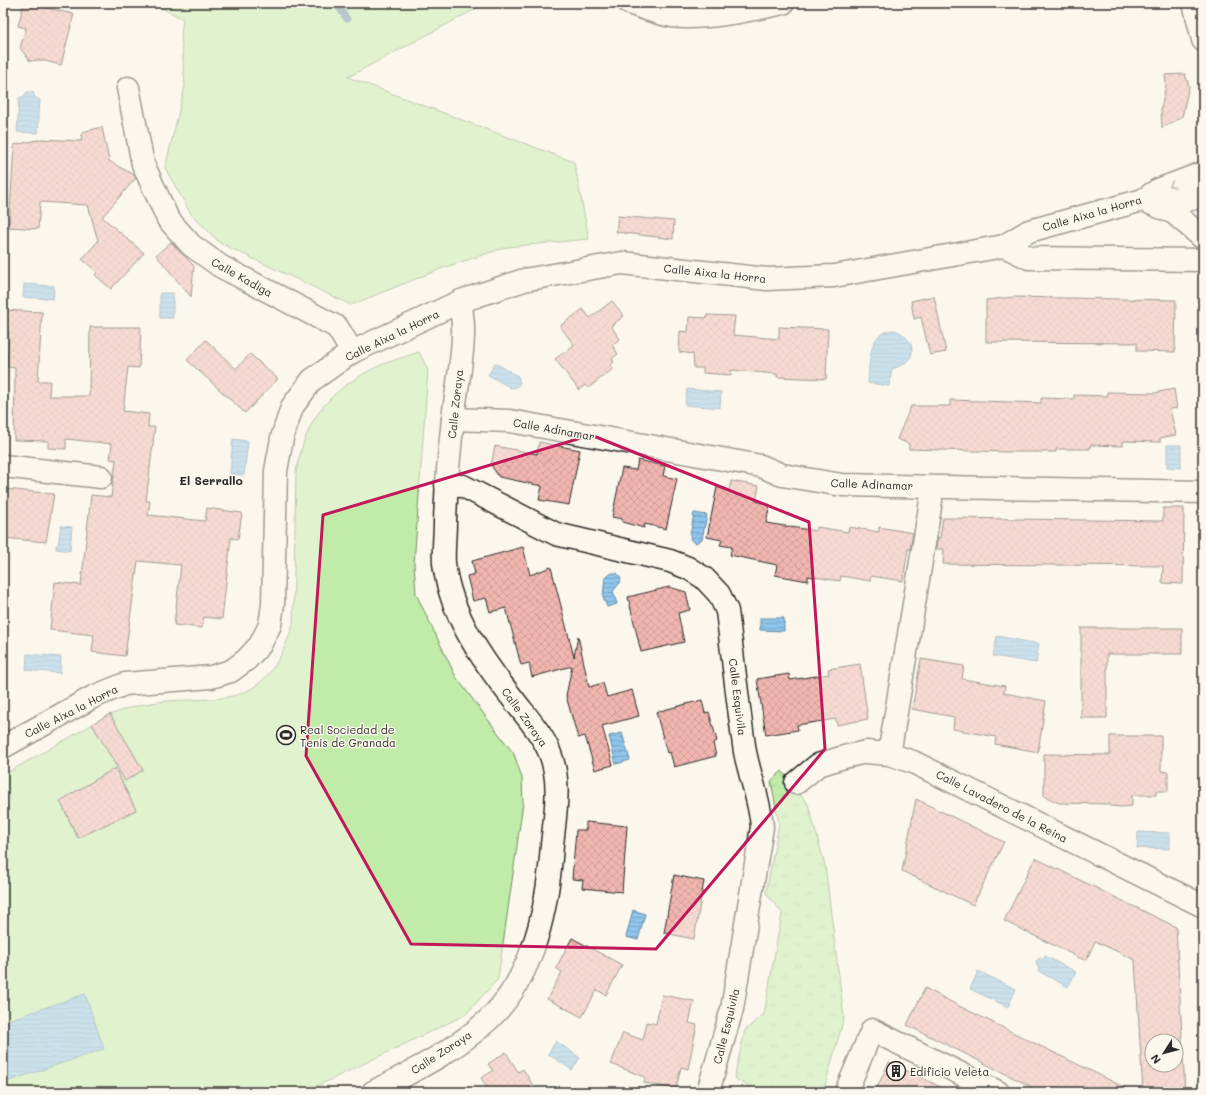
<svg xmlns="http://www.w3.org/2000/svg" width="1206" height="1095" font-family="Mali,sans-serif">
  <style>
    .grass { fill: url(#grass-tufts); stroke: #768b6a }
    .park { fill: #c0eba8; stroke: #768b6a }
    .water { fill: url(#water-rules); stroke: #66879f }
    .lines { fill: none; stroke-linecap: round; stroke-linejoin: round }
    .stream { stroke: #66879f; stroke-width: 7 }
    .building { fill: url(#building-cross-hatch); stroke: #2b2b2b; fill-rule: evenodd }
    .minor-casing { stroke: #2b2b2b; stroke-width: 25 }
    .minor { stroke: #fbf7ec; stroke-width: 22 }
    .oneway { stroke: #93918c }
    .marked { fill: none; stroke: #c2185b; stroke-width: 3; stroke-linejoin: round }
    .labels { text-anchor: middle; dominant-baseline: central; stroke-width: 3; stroke-linejoin: round; paint-order: stroke }
    .street-label { font-size: 11px; fill: #2b2b2b; stroke: #fbf7ec }
    .poi-label { font-size: 11px; fill: #2b2b2b; stroke: #fbf7ec; text-anchor: start }
    .neighbourhood-label { font-size: 12px; font-weight: bold; fill: #2b2b2b; stroke: #fbf7ec }
  </style>
  <defs>
    <pattern id="grass-tufts" width="24" height="20" patternUnits="userSpaceOnUse"><rect width="24" height="20" fill="#c0eba8"/><path d="M3 7l-1-3M5 7V3M7 7l1-3M15 17l-1-3M17 17v-4M19 17l1-3" fill="none" stroke="#a5ca91"/></pattern>
    <pattern id="water-rules" width="6" height="5" patternUnits="userSpaceOnUse"><rect width="6" height="5" fill="#8ec5ec"/><path d="M0 2.5h6" fill="none" stroke="#7ba9cb"/></pattern>
    <pattern id="building-cross-hatch" width="8" height="8" patternUnits="userSpaceOnUse"><rect width="8" height="8" fill="#f2b6b0"/><path d="M0 0l8 8M0 8l8-8" fill="none" stroke="#d09d98"/></pattern>
  </defs>
  <rect width="100%" height="100%" fill="#fbf7ec"/>
  <filter id="ink" filterUnits="userSpaceOnUse"><feTurbulence type="fractalNoise" baseFrequency=".025" numOctaves="2"/><feDisplacementMap in="SourceGraphic" scale="8" xChannelSelector="R" yChannelSelector="G"/><feConvolveMatrix kernelMatrix="1 2 1 2 8 2 1 2 1" color-interpolation-filters="sRGB"/></filter>
  <g filter="url(#ink)">
    <polygon class="grass" points="782,771 808,804 825,865 844,1018 823,1092 758,1092 734,1078 745,1030 764,1014 782,913 766,893 779,824 771,781"/>
    <g class="park">
      <polygon points="152,3 487,3 348,77 574,162 589,239 507,247 443,268 351,305 220,243 191,214 165,168 185,86 181,35 183,19"/>
      <path d="M419 352 428 370 414 564 416 594 456 677 514 754 522 778 523 803 498 979 465 1015 305 1092H3V775C26 762 49 749 72 736 89 726 107 715 126 709 203 684 259 731 293 625L296 472C305 425 322 397 365 373 381 363 402 358 419 352Z"/>
    </g>
    <g class="water">
      <polygon points="27,92 33,92 35,98 40,100 38,133 17,132 19,98 24,96"/>
      <polygon points="24,284 54,286 53,299 23,297"/>
      <rect x="160" y="293" width="13" height="25"/>
      <path d="M895 330C908 335 920 351 906 362 902 366 897 367 892 369L889 386 868 383C870 362 867 331 895 330Z"/>
      <polygon points="495,363 518,376 520,383 517,387 511,388 488,375"/>
      <polygon points="687,389 721,392 720,408 685,405"/>
      <polygon points="233,439 248,441 244,475 230,474"/>
      <polygon points="1167,445 1181,445 1181,468 1167,467"/>
      <polygon points="694,513 707,515 702,539 696,543 691,540 690,536"/>
      <polygon points="61,526 72,527 70,551 56,549 56,545 58,545"/>
      <polygon points="612,573 617,573 621,578 620,583 613,591 617,604 607,607 603,597 605,577"/>
      <polygon points="760,618 784,618 784,631 760,630"/>
      <polygon points="997,636 1039,644 1036,663 993,656"/>
      <polygon points="27,654 61,657 60,673 26,670"/>
      <polygon points="622,733 630,760 616,764 609,736"/>
      <polygon points="1138,832 1170,833 1170,849 1137,848"/>
      <polygon points="633,910 645,914 638,940 626,937"/>
      <polygon points="1045,956 1076,972 1068,987 1038,971 1039,968 1037,966 1036,961 1040,958 1043,960"/>
      <polygon points="978,971 1016,989 1008,1007 970,989"/>
      <polygon points="85,994 104,1049 6,1082 3,1075 3,1022"/>
      <polygon points="556,1041 580,1058 572,1070 548,1054"/>
    </g>
    <g class="lines">
      <polyline class="stream" points="336,3 347,19"/>
    </g>
    <g class="building">
      <polygon points="24,3 74,14 61,65 41,60 30,61 20,48 26,28 18,26"/>
      <polygon points="1185,74 1189,86 1182,117 1162,128 1161,109 1166,85 1165,75"/>
      <polygon points="102,127 109,161 134,175 136,178 102,217 144,253 111,289 95,275 97,272 82,259 98,241 88,205 40,202 38,229 9,227 14,145 42,139 81,141 82,132"/>
      <polygon points="618,216 674,221 673,239 616,232"/>
      <polygon points="171,242 194,266 191,297 156,255"/>
      <polygon points="934,296 946,352 930,355 921,317 914,319 911,301"/>
      <polygon points="1013,297 1176,300 1175,352 1137,351 1137,343 986,342 986,300"/>
      <polygon points="612,301 624,316 611,326 620,339 612,345 618,354 612,359 614,362 610,365 613,369 588,388 585,385 579,390 555,359 574,345 560,326 583,309 590,318"/>
      <polygon points="3,310 42,312 38,381 50,381 49,396 89,396 90,327 141,327 139,368 128,367 123,411 149,414 148,427 155,427 146,501 150,501 148,515 205,521 207,508 242,513 238,539 231,538 222,619 204,617 202,628 174,625 181,565 138,561 125,656 92,652 94,635 50,630 55,582 81,585 91,495 111,497 116,460 110,459 112,444 66,439 66,449 48,448 48,441 14,440 15,368 7,367 9,332 3,332"/>
      <polygon points="707,315 735,316 733,335 779,339 779,327 828,329 826,379 777,377 777,374 731,370 731,375 703,373 703,368 694,368 693,354 679,352 680,331 688,332 689,317 706,318"/>
      <polygon points="206,340 236,369 250,354 278,379 245,413 187,360"/>
      <polygon points="1174,389 1177,408 1170,409 1176,435 1160,438 1160,442 1123,441 1123,446 1090,445 1090,449 1056,449 1056,452 1006,452 909,449 909,444 897,439 911,406 950,406 950,400 1041,403 1041,398 1074,399 1074,395 1107,396 1107,392 1154,393"/>
      <polygon points="539,442 580,450 569,505 539,500 542,486 499,477 491,465 495,446 537,454"/>
      <polygon points="638,460 665,466 663,476 677,479 666,529 645,524 644,528 622,522 622,519 612,517 622,468 636,470"/>
      <polygon points="731,481 759,486 756,501 770,504 766,523 816,531 817,527 848,532 849,527 879,532 879,527 913,533 910,549 908,549 903,581 871,576 870,581 841,576 840,581 808,576 808,581 775,575 777,565 730,555 732,547 720,545 722,540 707,537 717,487 729,490"/>
      <polygon points="6,489 54,494 46,542 3,538 3,500 4,500"/>
      <polygon points="1163,508 1184,508 1183,584 1162,583 1163,566 943,564 944,549 936,549 938,537 940,538 943,518 1163,521"/>
      <polygon points="523,547 530,575 551,567 574,657 578,636 589,687 603,683 607,697 632,690 639,716 602,726 613,765 595,770 585,736 578,738 566,696 572,666 532,677 529,663 521,665 506,608 490,612 486,598 473,601 467,576 475,574 472,561"/>
      <polygon points="669,587 686,592 690,610 678,613 684,642 641,652 628,597"/>
      <polygon points="1081,628 1182,628 1182,654 1107,654 1107,718 1081,718"/>
      <polygon points="921,659 964,666 962,679 1005,686 1004,693 1046,701 1038,752 995,744 996,737 953,729 954,717 912,709"/>
      <polygon points="860,664 868,719 837,725 836,719 797,725 798,730 766,735 757,679 789,674 790,680 829,674 828,669"/>
      <polygon points="702,700 705,713 709,712 717,741 713,743 716,756 674,767 670,752 667,753 656,712"/>
      <polygon points="110,714 143,770 125,781 92,724"/>
      <polygon points="1110,736 1161,736 1161,771 1168,772 1168,791 1156,791 1156,795 1132,795 1132,806 1121,807 1110,806 1110,804 1059,803 1044,796 1044,754 1110,755"/>
      <polygon points="115,768 136,810 78,838 60,801"/>
      <polygon points="916,799 1004,842 973,905 902,871"/>
      <polygon points="586,822 627,826 622,892 582,888 583,880 572,879 576,830 586,830"/>
      <path d="M1035 858 1176 927 1185 1092H1143L1135 960 1095 941 1086 961 1004 921ZM1152 1041H1176V1065H1152Z"/>
      <polygon points="674,875 704,881 694,939 664,933"/>
      <polygon points="572,938 622,965 606,995 597,990 582,1017 547,999 562,972 556,968"/>
      <polygon points="925,988 959,1006 1134,1092 1042,1092 907,1025"/>
      <polygon points="662,995 694,1001 689,1023 697,1025 688,1069 681,1067 676,1089 644,1083 645,1077 611,1064 623,1033 643,1040 647,1022 656,1024"/>
      <polygon points="506,1052 518,1072 523,1069 533,1085 529,1088 531,1092 487,1092 489,1091 481,1078 493,1071 488,1064"/>
      <polygon points="889,1062 951,1092 875,1092"/>
    </g>
    <g class="lines">
      <defs>
        <g id="minor">
          <path d="M629 3C646 9 666 17 685 17 718 17 752 10 783 3"/>
          <polyline points="1194,3 1203,40"/>
          <polyline points="128,88 143,164 168,219 191,245 220,266 337,327 352,352"/>
          <polyline points="1143,200 1174,213 1203,238"/>
          <polyline points="1160,207 1203,196"/>
          <polyline points="1004,246 1029,258 1203,260"/>
          <polyline points="453,419 510,421 761,466 782,475 842,485 1203,492"/>
          <polyline points="3,466 101,477"/>
          <path d="M446 485 463 486 556 534 670 561 688 568 704 578 719 594 727 611C733 658 738 705 745 752 750 777 760 801 762 827L732 1009 708 1092"/>
          <polyline points="891,743 931,501"/>
          <polyline points="3,747 93,697 125,684 211,677 231,671 246,660 260,645 270,625 273,604 276,471 282,438 292,407 312,380 352,352 461,301 524,280 622,263 767,279 834,276 1004,246 1029,231 1143,200 1158,190 1203,173"/>
          <polyline points="796,783 818,765 844,757 866,752 889,754 913,762 1203,906"/>
          <path d="M373 1092C413 1071 455 1051 488 1020 535 977 548 905 552 845 555 815 562 780 549 751 541 732 525 715 513 699 482 660 450 614 444 563 443 550 445 536 445 522 446 488 449 453 453 419 456 390 464 356 463 328 463 319 461 310 461 301"/>
          <polyline points="846,1092 872,1030 998,1092"/>
        </g>
      </defs>
      <use href="#minor" class="minor-casing"/>
      <use href="#minor" class="minor"/>
    </g>
    <defs><path id="oneway-chevron" d="M-2-3.5L2.5 0L-2 3.5" fill="none" stroke-width="1.6" stroke-linecap="round" stroke-linejoin="round"/></defs>
    <use class="oneway" href="#oneway-chevron" transform="translate(1172 185) rotate(159)"/>
  </g>
  <path d="M0 0H1206V1095H0ZM591 435 809 522 825 749 656 949 411 944 306 756 323 515Z" fill="#fbf7ec" fill-opacity=".55" fill-rule="evenodd"/>
  <path class="marked" d="M591 435 809 522 825 749 656 949 411 944 306 756 323 515Z"/>
  <defs>
    <symbol id="stadium-ring" viewBox="-11 -11 22 22"><circle r="9.5" fill="#fbf7ec" stroke="#2b2b2b" stroke-width="1.5"/><path d="M0-5a6.5 5 0 1 0 0 10a6.5 5 0 1 0 0-10ZM-3.5-1.8h7v3.6h-7Z" fill="#2b2b2b"/></symbol>
    <symbol id="building-ring" viewBox="-11 -11 22 22"><circle r="9.5" fill="#fbf7ec" stroke="#2b2b2b" stroke-width="1.5"/><path d="M-4-6H4V6H1V3H-1V6H-4ZM-2.5-4.3h1.7v1.8h-1.7ZM.8-4.3h1.7v1.8H.8ZM-2.5-1h1.7V.8h-1.7ZM.8-1h1.7V.8H.8Z" fill="#2b2b2b"/></symbol>
  </defs>
  <g fill-rule="evenodd">
    <use href="#stadium-ring" x="275" y="724" width="22" height="22"/>
    <use href="#building-ring" x="885" y="1060" width="22" height="22"/>
  </g>
  <g class="labels">
    <g class="street-label">
      <text transform="translate(1092 213) rotate(-16)">Calle Aixa la Horra</text>
      <text transform="translate(715 273) rotate(6)">Calle Aixa la Horra</text>
      <text transform="translate(242 277) rotate(29)">Calle Kadiga</text>
      <text transform="translate(392 335) rotate(-26)">Calle Aixa la Horra</text>
      <text transform="translate(455 404) rotate(-84)">Calle Zoraya</text>
      <text transform="translate(554 429) rotate(10)">Calle Adinamar</text>
      <text transform="translate(872 484) rotate(2)">Calle Adinamar</text>
      <text transform="translate(738 697) rotate(83)">Calle Esquivila</text>
      <text transform="translate(71 711) rotate(-27)">Calle Aixa la Horra</text>
      <text transform="translate(525 717) rotate(54)">Calle Zoraya</text>
      <text transform="translate(1002 806) rotate(27)">Calle Lavadero de la Reina</text>
      <text transform="translate(726 1026) rotate(-76)">Calle Esquivila</text>
      <text transform="translate(441 1052) rotate(-33)">Calle Zoraya</text>
    </g>
    <g class="poi-label">
      <text x="300" y="729">Real Sociedad de<tspan x="300" dy="13">Tenis de Granada</tspan></text>
      <text x="910" y="1071">Edificio Veleta</text>
    </g>
    <g class="neighbourhood-label">
      <text x="211" y="480">El Serrallo</text>
    </g>
  </g>
  <rect width="1206" height="1095" fill="none" stroke="#fbf7ec" stroke-width="16"/>
  <rect x="8" y="8" width="1190" height="1079" fill="none" stroke="#2b2b2b" stroke-width="1.5" filter="url(#ink)"/>
  <g transform="translate(1164 1053) rotate(234)"><circle r="19" fill="#fbf7ec" stroke="#a8a59f"/>
  <path d="M0-3L7 15L0 10L-7 15Z" fill="#2b2b2b"/>
  <text y="-6" font-size="11" font-weight="bold" text-anchor="middle" fill="#2b2b2b">N</text>
  </g>
</svg>
